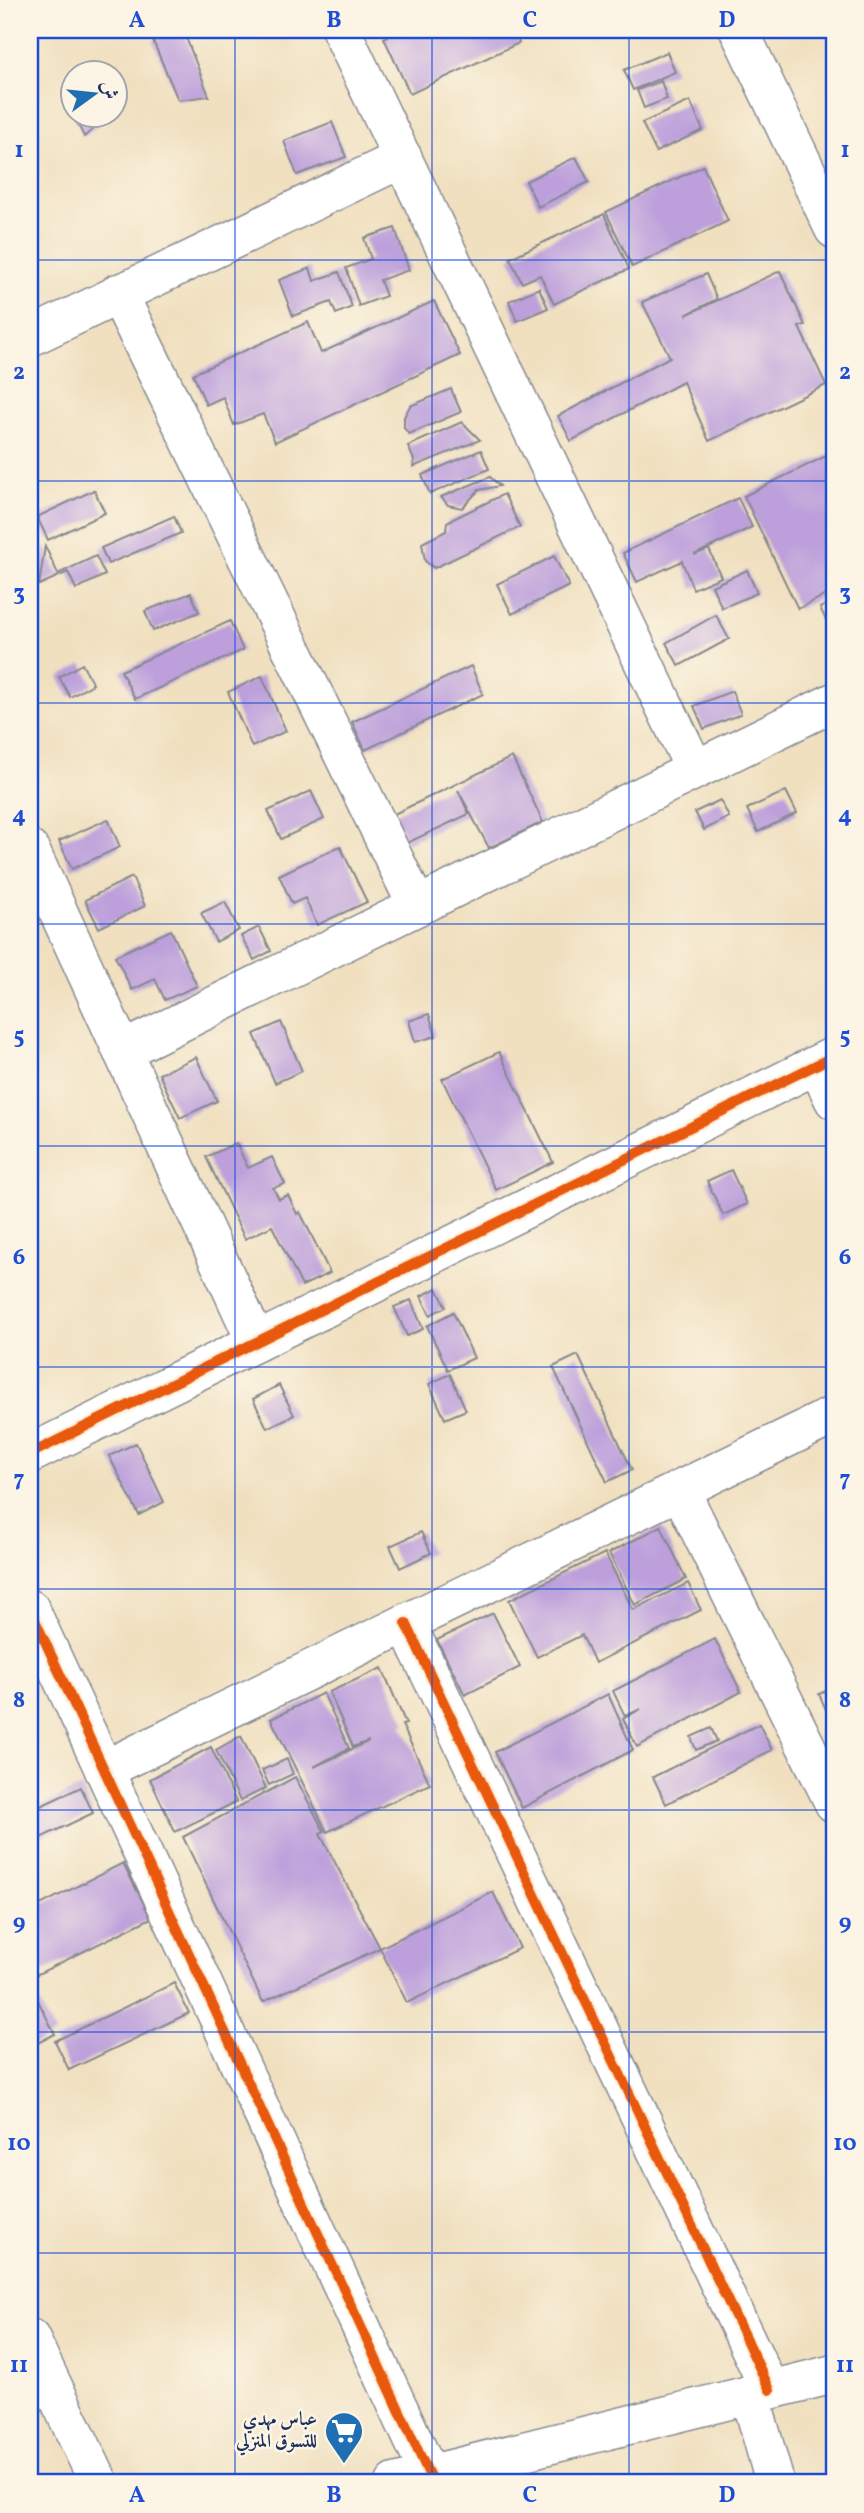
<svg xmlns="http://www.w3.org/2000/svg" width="864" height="2513" font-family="Vollkorn,Amiri,serif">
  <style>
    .building { fill: #bc9fdb }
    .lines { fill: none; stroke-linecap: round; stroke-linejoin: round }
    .minor-casing { stroke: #86888f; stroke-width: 41 }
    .minor { stroke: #fff; stroke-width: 38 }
    .cycleway-casing { stroke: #fcf5e5; stroke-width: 15 }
    .cycleway { stroke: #e8590c; stroke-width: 10 }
    .grid { fill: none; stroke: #1d4ed8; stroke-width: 2; stroke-opacity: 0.55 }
    .labels { text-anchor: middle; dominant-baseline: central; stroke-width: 5; stroke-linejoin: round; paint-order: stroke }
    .poi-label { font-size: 19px; font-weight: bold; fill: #1b2f5e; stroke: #fcf5e5; text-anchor: end }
    .neatline { fill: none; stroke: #1d4ed8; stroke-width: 2.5 }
    .grid-label { font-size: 23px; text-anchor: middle; font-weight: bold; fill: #1d4ed8 }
  </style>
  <rect width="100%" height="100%" fill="#fcf5e5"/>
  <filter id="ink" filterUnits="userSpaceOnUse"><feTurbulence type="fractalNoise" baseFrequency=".0143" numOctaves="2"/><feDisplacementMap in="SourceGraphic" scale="14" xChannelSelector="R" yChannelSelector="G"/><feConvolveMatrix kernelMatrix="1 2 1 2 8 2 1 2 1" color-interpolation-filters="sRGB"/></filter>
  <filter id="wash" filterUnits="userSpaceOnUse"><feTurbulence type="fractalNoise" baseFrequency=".00686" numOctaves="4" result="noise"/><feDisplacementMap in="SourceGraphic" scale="28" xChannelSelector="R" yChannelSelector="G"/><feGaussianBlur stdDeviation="1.57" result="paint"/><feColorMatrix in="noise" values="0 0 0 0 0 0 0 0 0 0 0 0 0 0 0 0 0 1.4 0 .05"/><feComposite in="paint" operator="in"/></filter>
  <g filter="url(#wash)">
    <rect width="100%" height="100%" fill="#f0e0c0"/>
    <g id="blocks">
      <g class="building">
        <polygon points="179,30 183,30 209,96 178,100 153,41"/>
        <polygon points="401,30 513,30 519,43 410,94 384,38"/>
        <polygon points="519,30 541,30 522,38"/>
        <polygon points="667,52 675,72 633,90 624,70"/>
        <polygon points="92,63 97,74 82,74"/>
        <polygon points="661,81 667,99 644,108 637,90"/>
        <polygon points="74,84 74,113 65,94"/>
        <polygon points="690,101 703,130 656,152 642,123"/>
        <polygon points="74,116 108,116 84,137"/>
        <polygon points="332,122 346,157 297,175 284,141"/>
        <polygon points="576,157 589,182 538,207 526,181"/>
        <polygon points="703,166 728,221 632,267 606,212"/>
        <polygon points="604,214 629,269 554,304 540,275 522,283 510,258"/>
        <polygon points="395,228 409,270 380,280 386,296 359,306 346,268 371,259 364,238"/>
        <polygon points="30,244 39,265 30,269"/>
        <polygon points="310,268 314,281 339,272 352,307 336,314 331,302 293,316 279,280"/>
        <polygon points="780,271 805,325 799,327 826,385 709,441 683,382 571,441 558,416 670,357 642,302 706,274 717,299 686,315"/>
        <polygon points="539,288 548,308 517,321 509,301"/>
        <polygon points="434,301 460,355 275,442 263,414 234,425 223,397 206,405 193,374 308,322 321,353"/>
        <polygon points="451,389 461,412 409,434 404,428 404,417 410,406"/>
        <polygon points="462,422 480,440 413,467 414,460 408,446"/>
        <polygon points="481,450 489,469 430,494 422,475"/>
        <polygon points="834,452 834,591 798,609 744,496"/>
        <polygon points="490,477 500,486 479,490 462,508 448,505 441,497"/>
        <polygon points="94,490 105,513 48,540 37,517"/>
        <polygon points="504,494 520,527 434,568 425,561 422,543 446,531 447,522"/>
        <polygon points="738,498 752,527 694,555 709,549 721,577 693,589 682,561 637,582 623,553"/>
        <polygon points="174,516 181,533 108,564 101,548"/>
        <polygon points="45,546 58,574 96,556 105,575 76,589 68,572 39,585"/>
        <polygon points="554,556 569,586 512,614 497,584"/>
        <polygon points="747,570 757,593 722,608 712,586"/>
        <polygon points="191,593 199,612 153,631 145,611"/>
        <polygon points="834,600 834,629 831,630 820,608"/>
        <polygon points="716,615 729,639 679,666 666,643"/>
        <polygon points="230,621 243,650 135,699 121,671"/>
        <polygon points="82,664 93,684 70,697 59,677"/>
        <polygon points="471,666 483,694 365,750 352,722"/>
        <polygon points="262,676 286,731 252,747 228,692"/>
        <polygon points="732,691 741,714 704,729 694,706"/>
        <polygon points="512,757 543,822 489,848 458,790 469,814 407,843 394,814"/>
        <polygon points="311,791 324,819 281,839 268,811"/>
        <polygon points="786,791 797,813 758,832 747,809"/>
        <polygon points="720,800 729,817 704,830 695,812"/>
        <polygon points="108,819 120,847 72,869 59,841"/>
        <polygon points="340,846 367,902 317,925 305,898 292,904 279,875"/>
        <polygon points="132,877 145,906 99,928 85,900"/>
        <polygon points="225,902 239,930 216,942 201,913"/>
        <polygon points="259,927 271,951 254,960 241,936"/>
        <polygon points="171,930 197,986 165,1000 155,979 132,990 115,956"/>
        <polygon points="429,1014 436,1036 415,1042 409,1021"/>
        <polygon points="281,1022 302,1071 275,1083 254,1034"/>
        <polygon points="499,1052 553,1162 496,1190 442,1079"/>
        <polygon points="196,1057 217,1101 180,1118 159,1074"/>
        <polygon points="236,1143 248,1168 272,1157 285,1184 273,1188 279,1199 288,1195 297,1214 300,1212 330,1273 302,1286 272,1226 245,1239 206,1157"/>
        <polygon points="731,1170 747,1204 723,1215 707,1181"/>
        <polygon points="437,1288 446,1307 430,1315 421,1296"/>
        <polygon points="411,1300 423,1329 407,1336 394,1307"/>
        <polygon points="453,1312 474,1358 448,1370 427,1326"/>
        <polygon points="578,1355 632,1470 607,1482 553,1367"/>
        <polygon points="450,1374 466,1410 445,1419 429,1384"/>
        <polygon points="279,1385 294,1415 267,1428 253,1399"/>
        <polygon points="136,1443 164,1502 139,1515 109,1456"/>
        <polygon points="661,1526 686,1579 635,1605 609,1553"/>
        <polygon points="421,1532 431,1553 400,1568 390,1546"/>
        <polygon points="605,1553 633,1610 688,1583 701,1610 595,1663 582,1635 537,1657 509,1600"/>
        <polygon points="493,1613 520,1667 465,1695 437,1640"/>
        <polygon points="715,1639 741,1692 637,1747 623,1719 641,1709 625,1716 613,1691"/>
        <polygon points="382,1668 406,1724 402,1725 430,1784 327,1832 271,1719 323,1693 349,1748 314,1767 369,1741 353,1747 329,1692"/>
        <polygon points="834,1687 834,1722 832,1723 819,1694"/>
        <polygon points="608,1694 633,1750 522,1808 495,1752"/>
        <polygon points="759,1724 772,1750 666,1804 653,1777"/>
        <polygon points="711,1728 717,1741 696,1750 691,1737"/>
        <polygon points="241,1736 266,1788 240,1801 216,1750"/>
        <polygon points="211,1747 236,1802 175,1832 150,1779"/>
        <polygon points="287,1759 293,1774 269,1785 262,1770"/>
        <polygon points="295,1777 324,1831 320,1834 380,1948 263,2002 183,1837"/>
        <polygon points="81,1787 93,1813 30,1843 30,1811"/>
        <polygon points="123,1863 151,1918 34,1976 30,1968 30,1910"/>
        <polygon points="493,1892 520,1948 407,2003 380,1948"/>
        <polygon points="174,1983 189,2013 69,2070 55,2041"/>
        <polygon points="30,1985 55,2034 30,2047"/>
      </g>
    </g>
  </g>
  <g filter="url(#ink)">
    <use href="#blocks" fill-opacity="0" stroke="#86888f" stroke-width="2"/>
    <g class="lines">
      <defs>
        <g id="minor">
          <polyline points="341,30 695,770"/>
          <polyline points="739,30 834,229"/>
          <polyline points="118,293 417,906"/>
          <polyline points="30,337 403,158"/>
          <polyline points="30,850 256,1342"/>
          <polyline points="122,1051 834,702"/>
          <polyline points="817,1065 834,1100"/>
          <polyline points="30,1454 834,1056"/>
          <polyline points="680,1490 834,1803"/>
          <polyline points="30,1609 433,2483"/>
          <polyline points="406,1623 770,2390"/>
          <polyline points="104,1770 834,1415"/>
          <polyline points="30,2338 99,2483"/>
          <polyline points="750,2394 775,2483"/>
          <polyline points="395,2483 834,2374"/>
        </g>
      </defs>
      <use href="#minor" class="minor-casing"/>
      <use href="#minor" class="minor"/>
      <defs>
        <g id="cycleway">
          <polyline points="30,1454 834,1056"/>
          <polyline points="30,1609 433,2483"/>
          <polyline points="406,1623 770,2390"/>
        </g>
      </defs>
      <use href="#cycleway" class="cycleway-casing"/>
      <use href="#cycleway" class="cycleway"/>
    </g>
  </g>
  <path class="grid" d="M235 30V2483M432 30V2483M629 30V2483M30 260H834M30 481H834M30 703H834M30 924H834M30 1146H834M30 1367H834M30 1589H834M30 1810H834M30 2032H834M30 2253H834"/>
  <defs>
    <symbol id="supermarket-pin" viewBox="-11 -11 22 30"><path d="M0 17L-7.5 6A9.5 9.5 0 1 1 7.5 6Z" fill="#1f6fb2" stroke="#fcf5e5"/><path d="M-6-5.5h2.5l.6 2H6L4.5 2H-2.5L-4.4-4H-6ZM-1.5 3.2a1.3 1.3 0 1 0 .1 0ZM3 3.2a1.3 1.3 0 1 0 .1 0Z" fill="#fff"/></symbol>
  </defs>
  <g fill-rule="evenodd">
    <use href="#supermarket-pin" x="322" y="2409" width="44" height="60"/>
  </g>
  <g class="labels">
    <g class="poi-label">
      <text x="317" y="2420">عباس مهدي<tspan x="317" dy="22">للتسوق المنزلي</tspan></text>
    </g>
  </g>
  <rect width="864" height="2513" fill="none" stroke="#fcf5e5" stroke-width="77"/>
  <g transform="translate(94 94) rotate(75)"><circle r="33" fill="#fcf5e5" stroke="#a2a6af" stroke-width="2"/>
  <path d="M0-5L12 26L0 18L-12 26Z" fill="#1f6fb2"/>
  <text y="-10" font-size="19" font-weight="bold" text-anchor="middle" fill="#1b2f5e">ش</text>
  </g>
  <rect x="38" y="38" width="788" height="2436" class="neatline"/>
  <g class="grid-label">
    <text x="137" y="27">A</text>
    <text x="334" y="27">B</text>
    <text x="530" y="27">C</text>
    <text x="727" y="27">D</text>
    <text x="19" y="157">1</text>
    <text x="845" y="157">1</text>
    <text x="19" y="379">2</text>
    <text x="845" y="379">2</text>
    <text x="19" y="600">3</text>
    <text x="845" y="600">3</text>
    <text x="19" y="822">4</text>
    <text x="845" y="822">4</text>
    <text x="19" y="1043">5</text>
    <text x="845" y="1043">5</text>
    <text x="19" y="1264">6</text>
    <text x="845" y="1264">6</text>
    <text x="19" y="1486">7</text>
    <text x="845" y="1486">7</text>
    <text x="19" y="1707">8</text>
    <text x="845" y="1707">8</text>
    <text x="19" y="1929">9</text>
    <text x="845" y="1929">9</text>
    <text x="19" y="2150">10</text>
    <text x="845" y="2150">10</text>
    <text x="19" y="2372">11</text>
    <text x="845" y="2372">11</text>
    <text x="137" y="2502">A</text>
    <text x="334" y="2502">B</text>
    <text x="530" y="2502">C</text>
    <text x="727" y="2502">D</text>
  </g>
</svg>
